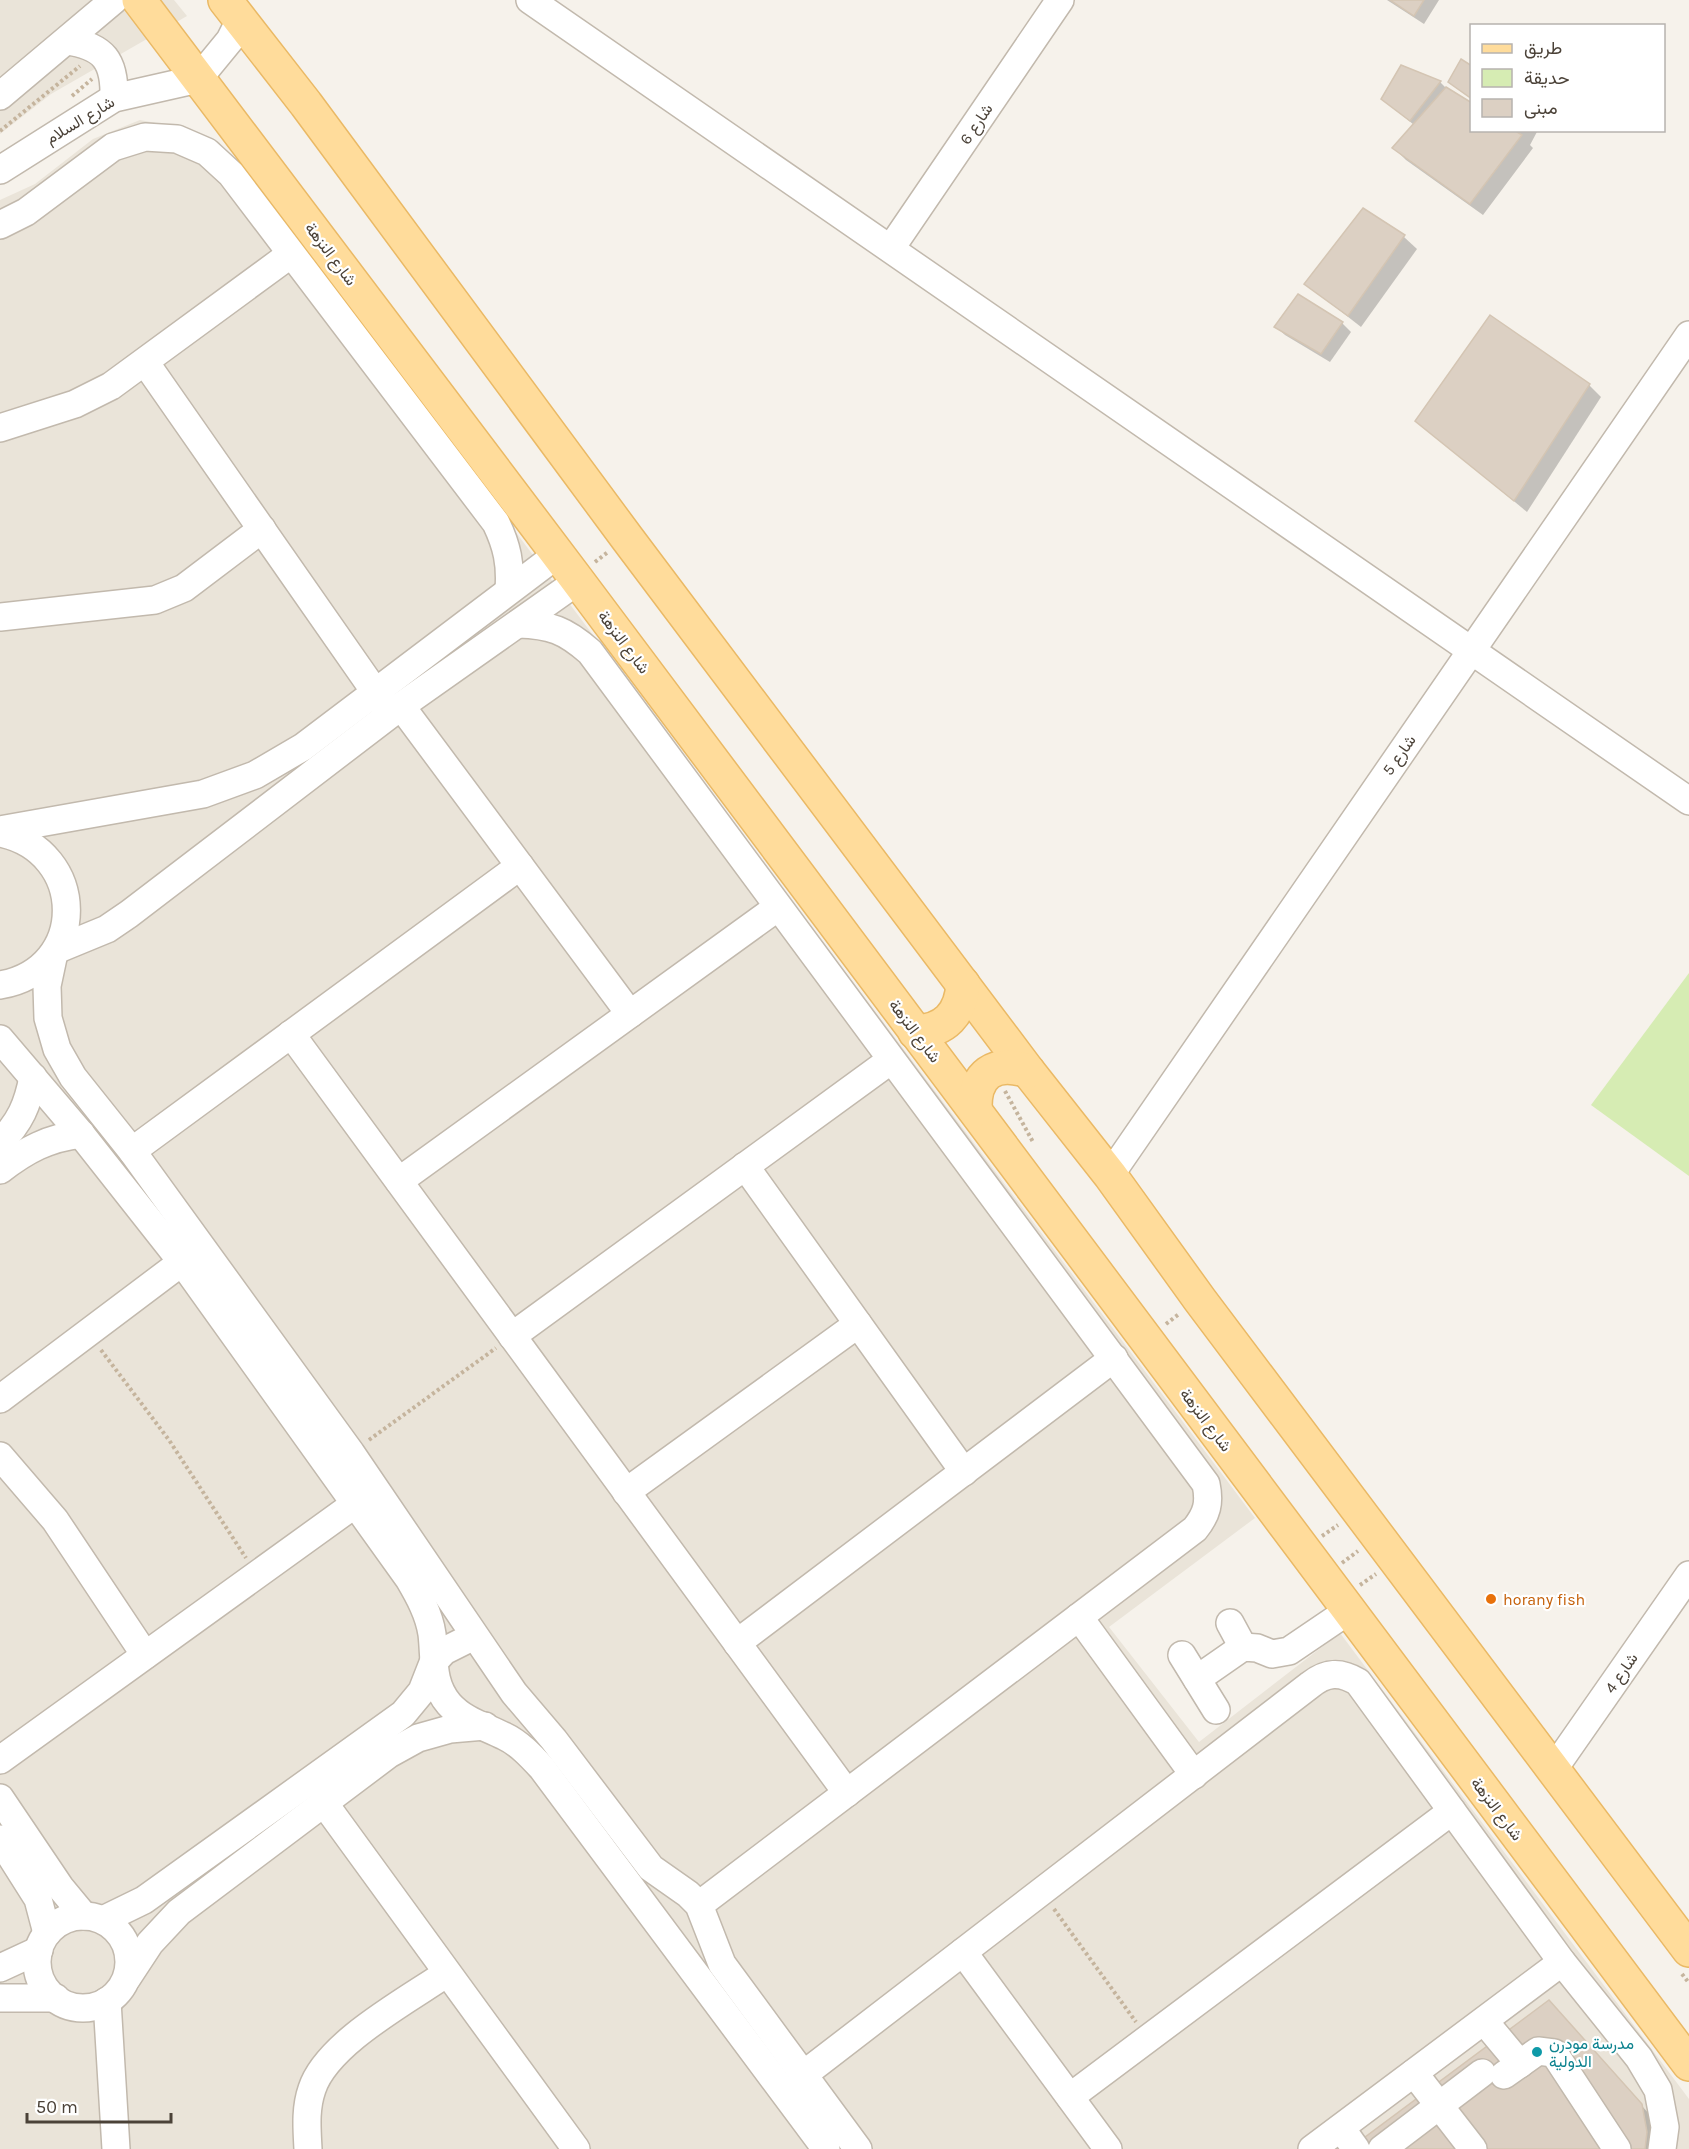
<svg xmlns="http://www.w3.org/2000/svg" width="1689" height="2149" font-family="Karla,Vazirmatn,sans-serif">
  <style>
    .residential { fill: #eae4d9 }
    .green { fill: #d6ecb3 }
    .shadow { fill: #0003 }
    .building { fill: #dcd0c3; stroke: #d4c5b3; stroke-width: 1.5 }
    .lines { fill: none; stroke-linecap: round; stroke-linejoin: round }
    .minor-casing { stroke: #c2b9ad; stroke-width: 30 }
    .major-casing { stroke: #eab965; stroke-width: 36 }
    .path { stroke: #c5b49d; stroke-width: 4; stroke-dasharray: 3 3; stroke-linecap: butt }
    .minor { stroke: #fff; stroke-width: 27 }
    .major { stroke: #ffdc9b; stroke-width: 33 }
    .food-dot { fill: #e8710a; stroke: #fff; stroke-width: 2 }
    .culture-dot { fill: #0f9aa8; stroke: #fff; stroke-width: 2 }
    .labels { text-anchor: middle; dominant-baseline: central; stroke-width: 4.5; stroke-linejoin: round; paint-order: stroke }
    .street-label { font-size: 16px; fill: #4b4238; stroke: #fff }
    .food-label { font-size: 16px; fill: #c56008; stroke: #fff; text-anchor: start }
    .culture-label { font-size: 16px; fill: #0d838f; stroke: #fff; text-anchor: start }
  </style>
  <rect width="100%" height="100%" fill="#f6f2eb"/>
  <g class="residential">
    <polygon points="0,0 174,0 187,16 51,94 0,134"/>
    <polygon points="140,120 188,129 219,142 470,471 1255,1518 1109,1627 1199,1742 1340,1633 1689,2099 1689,2149 0,2149 0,200 35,184 93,139"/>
  </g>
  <polygon class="green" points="1689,973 1689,1176 1591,1105"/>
  <g class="shadow">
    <polygon points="1387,0 1439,0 1424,24"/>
    <polygon points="1440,82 1448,90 1472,130 1538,130 1530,145 1533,148 1483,215 1406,160 1394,148 1414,125 1383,99"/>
    <polygon points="1364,210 1404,237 1417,249 1361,327 1306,284"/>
    <polygon points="1342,323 1351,332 1330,362 1285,335 1276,327"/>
    <polygon points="1589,385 1601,397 1527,512 1417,421"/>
    <polygon points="1558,2011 1650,2115 1655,2149 1351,2149"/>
  </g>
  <g class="building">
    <polygon points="1390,0 1424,0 1414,16"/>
    <polygon points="1461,59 1472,66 1472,99 1448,82"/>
    <polygon points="1401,65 1441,81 1410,121 1381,99"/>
    <polygon points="1446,87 1472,103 1472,130 1514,130 1522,135 1470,204 1392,148"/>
    <polygon points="1363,208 1405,235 1348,316 1304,284"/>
    <polygon points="1298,294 1343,322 1321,354 1274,327"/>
    <polygon points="1490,315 1590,384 1514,501 1415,421"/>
    <polygon points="1549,2000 1642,2104 1647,2132 1645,2149 1349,2149"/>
  </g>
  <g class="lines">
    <defs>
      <g id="minor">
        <polyline points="530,0 1689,801"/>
        <path d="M67 41C104 46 115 61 114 98"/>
        <polyline points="0,96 114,0"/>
        <polyline points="0,170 114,98 198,79 230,40 241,18"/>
        <path d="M0 225 26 212 113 147 145 137 177 139 207 152 231 174 496 523C507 546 511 564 509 590"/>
        <polyline points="891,248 1060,0"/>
        <polyline points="145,362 385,706"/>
        <polyline points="0,428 75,404 111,386 291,254"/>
        <polyline points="0,617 155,600 184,588 262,529"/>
        <path d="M518 624C551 625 565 630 590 652L1206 1484C1210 1503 1207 1514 1195 1529L699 1905"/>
        <polyline points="401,706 630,1014"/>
        <polyline points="0,830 203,794 255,775 303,747 558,554"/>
        <path d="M0 833C88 851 89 970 0 985"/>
        <polyline points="56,950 107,929 129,914 401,706 578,581"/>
        <polyline points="54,953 47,986 48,1018 57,1049 73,1077 132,1151 351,1453 514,1693 554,1740 651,1868 688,1894 699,1905 722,1964 858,2149"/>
        <polyline points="291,1034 847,1793"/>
        <path d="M0 1039 81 1134 182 1262 409 1579C419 1596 429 1614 432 1634 435 1659 431 1683 449 1704 464 1721 484 1726 504 1736 519 1743 531 1756 542 1768L826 2149"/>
        <path d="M0 1142C20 1123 28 1104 33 1077"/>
        <polyline points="132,1151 520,866"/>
        <polyline points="745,1166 964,1472"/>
        <path d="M0 1170C26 1150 48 1138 81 1134"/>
        <polyline points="1110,1175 1689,335"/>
        <polyline points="399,1181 778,907"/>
        <polyline points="512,1336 891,1060"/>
        <polyline points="0,1399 182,1262"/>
        <polyline points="0,1456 55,1520 145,1655"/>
        <polyline points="626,1492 858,1324"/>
        <polyline points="1079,1617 1194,1775"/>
        <polyline points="1230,1623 1243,1647"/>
        <polyline points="737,1643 1114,1358"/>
        <polyline points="1182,1655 1216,1710"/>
        <polyline points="1197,1679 1243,1647 1257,1648 1272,1654 1289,1651 1348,1611"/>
        <polyline points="0,1760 355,1504"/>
        <polyline points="1553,1770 1689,1575"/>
        <polyline points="0,1798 60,1887 84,1916"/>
        <polyline points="324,1803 576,2149"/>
        <polyline points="0,1839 38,1899 47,1933"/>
        <circle cx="83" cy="1962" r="46"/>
        <polyline points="103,1920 144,1900 403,1714 422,1691 433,1663 444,1651 474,1636"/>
        <polyline points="963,1952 1108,2149"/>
        <polyline points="0,1968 39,1950"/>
        <polyline points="127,1978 150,1943 179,1912 389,1754 418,1738 450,1729 485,1726"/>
        <polyline points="0,1998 56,1998"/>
        <polyline points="107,2001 116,2149"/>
        <polyline points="1484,2021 1520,2064"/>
        <polyline points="1414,2073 1473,2149"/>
        <path d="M803 2075 1310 1685C1326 1672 1340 1671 1358 1682L1562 1962 1639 2058 1658 2090 1665 2127 1662 2149"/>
        <polyline points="1504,2075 1538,2051 1554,2053 1617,2149"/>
        <polyline points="1070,2097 1452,1811"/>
        <polyline points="1341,2128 1356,2149"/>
        <path d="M308 2149C307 2129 305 2109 312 2089 327 2043 408 2000 447 1973"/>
        <polyline points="1312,2149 1562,1962"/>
        <polyline points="1382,2149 1482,2073"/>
      </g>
      <g id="major">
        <polyline points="139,0 575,577 1689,2064"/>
        <polyline points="225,0 306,104 627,538 1028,1071 1110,1175 1200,1300 1689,1950"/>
        <path d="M915 1032C945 1031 961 1014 963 984"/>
        <path d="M975 1110C974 1074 994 1060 1028 1071"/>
      </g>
    </defs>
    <use href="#minor" class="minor-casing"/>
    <use href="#major" class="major-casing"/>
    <g class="path">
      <polyline points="72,96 92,79"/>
      <polyline points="0,131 80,66"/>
      <polyline points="595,562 608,552"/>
      <polyline points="1005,1091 1033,1142"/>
      <polyline points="1166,1324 1179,1314"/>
      <polyline points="101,1350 169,1440 246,1558"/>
      <polyline points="369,1440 496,1348"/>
      <polyline points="1322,1536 1338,1525"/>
      <polyline points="1342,1563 1358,1551"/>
      <polyline points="1360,1585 1376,1574"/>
      <polyline points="1054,1909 1136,2022"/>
      <polyline points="1682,1974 1689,1983"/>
    </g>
    <use href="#minor" class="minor"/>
    <use href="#major" class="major"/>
  </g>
  <circle class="food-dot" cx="1491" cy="1599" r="6"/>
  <circle class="culture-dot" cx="1537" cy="2052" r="6"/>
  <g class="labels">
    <g class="street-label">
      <text transform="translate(80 120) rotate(-31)">شارع السلام</text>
      <text transform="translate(976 124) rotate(-56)">شارع 6</text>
      <text transform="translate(331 254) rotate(53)">شارع النزهة</text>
      <text transform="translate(624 642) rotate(53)">شارع النزهة</text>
      <text transform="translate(1399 755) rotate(-55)">شارع 5</text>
      <text transform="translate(915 1031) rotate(53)">شارع النزهة</text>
      <text transform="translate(1206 1420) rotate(53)">شارع النزهة</text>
      <text transform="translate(1621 1673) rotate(-55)">شارع 4</text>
      <text transform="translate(1497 1809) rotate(53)">شارع النزهة</text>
    </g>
    <g class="food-label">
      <text x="1503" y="1599">horany fish</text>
    </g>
    <g class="culture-label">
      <text x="1549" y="2043">مدرسة مودرن<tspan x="1549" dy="18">الدولية</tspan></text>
    </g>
  </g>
  <rect x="1470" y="24" width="195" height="108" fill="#ffffff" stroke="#b7b3af" stroke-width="1.5"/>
  <rect x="1482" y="44" width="30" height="9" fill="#ffdc9b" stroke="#b7b3af" stroke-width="1.5"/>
  <text x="1524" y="54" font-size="18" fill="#4b4238">طريق</text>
  <rect x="1482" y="69" width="30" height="18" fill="#d6ecb3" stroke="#b7b3af" stroke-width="1.5"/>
  <text x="1524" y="84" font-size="18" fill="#4b4238">حديقة</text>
  <rect x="1482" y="99" width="30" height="18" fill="#dcd0c3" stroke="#b7b3af" stroke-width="1.5"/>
  <text x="1524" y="114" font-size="18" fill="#4b4238">مبنى</text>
  <path d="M27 2113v9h144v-9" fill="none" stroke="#4b4238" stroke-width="3"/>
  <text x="36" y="2113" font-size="18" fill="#4b4238" stroke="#ffffff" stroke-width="4.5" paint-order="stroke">50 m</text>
</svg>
